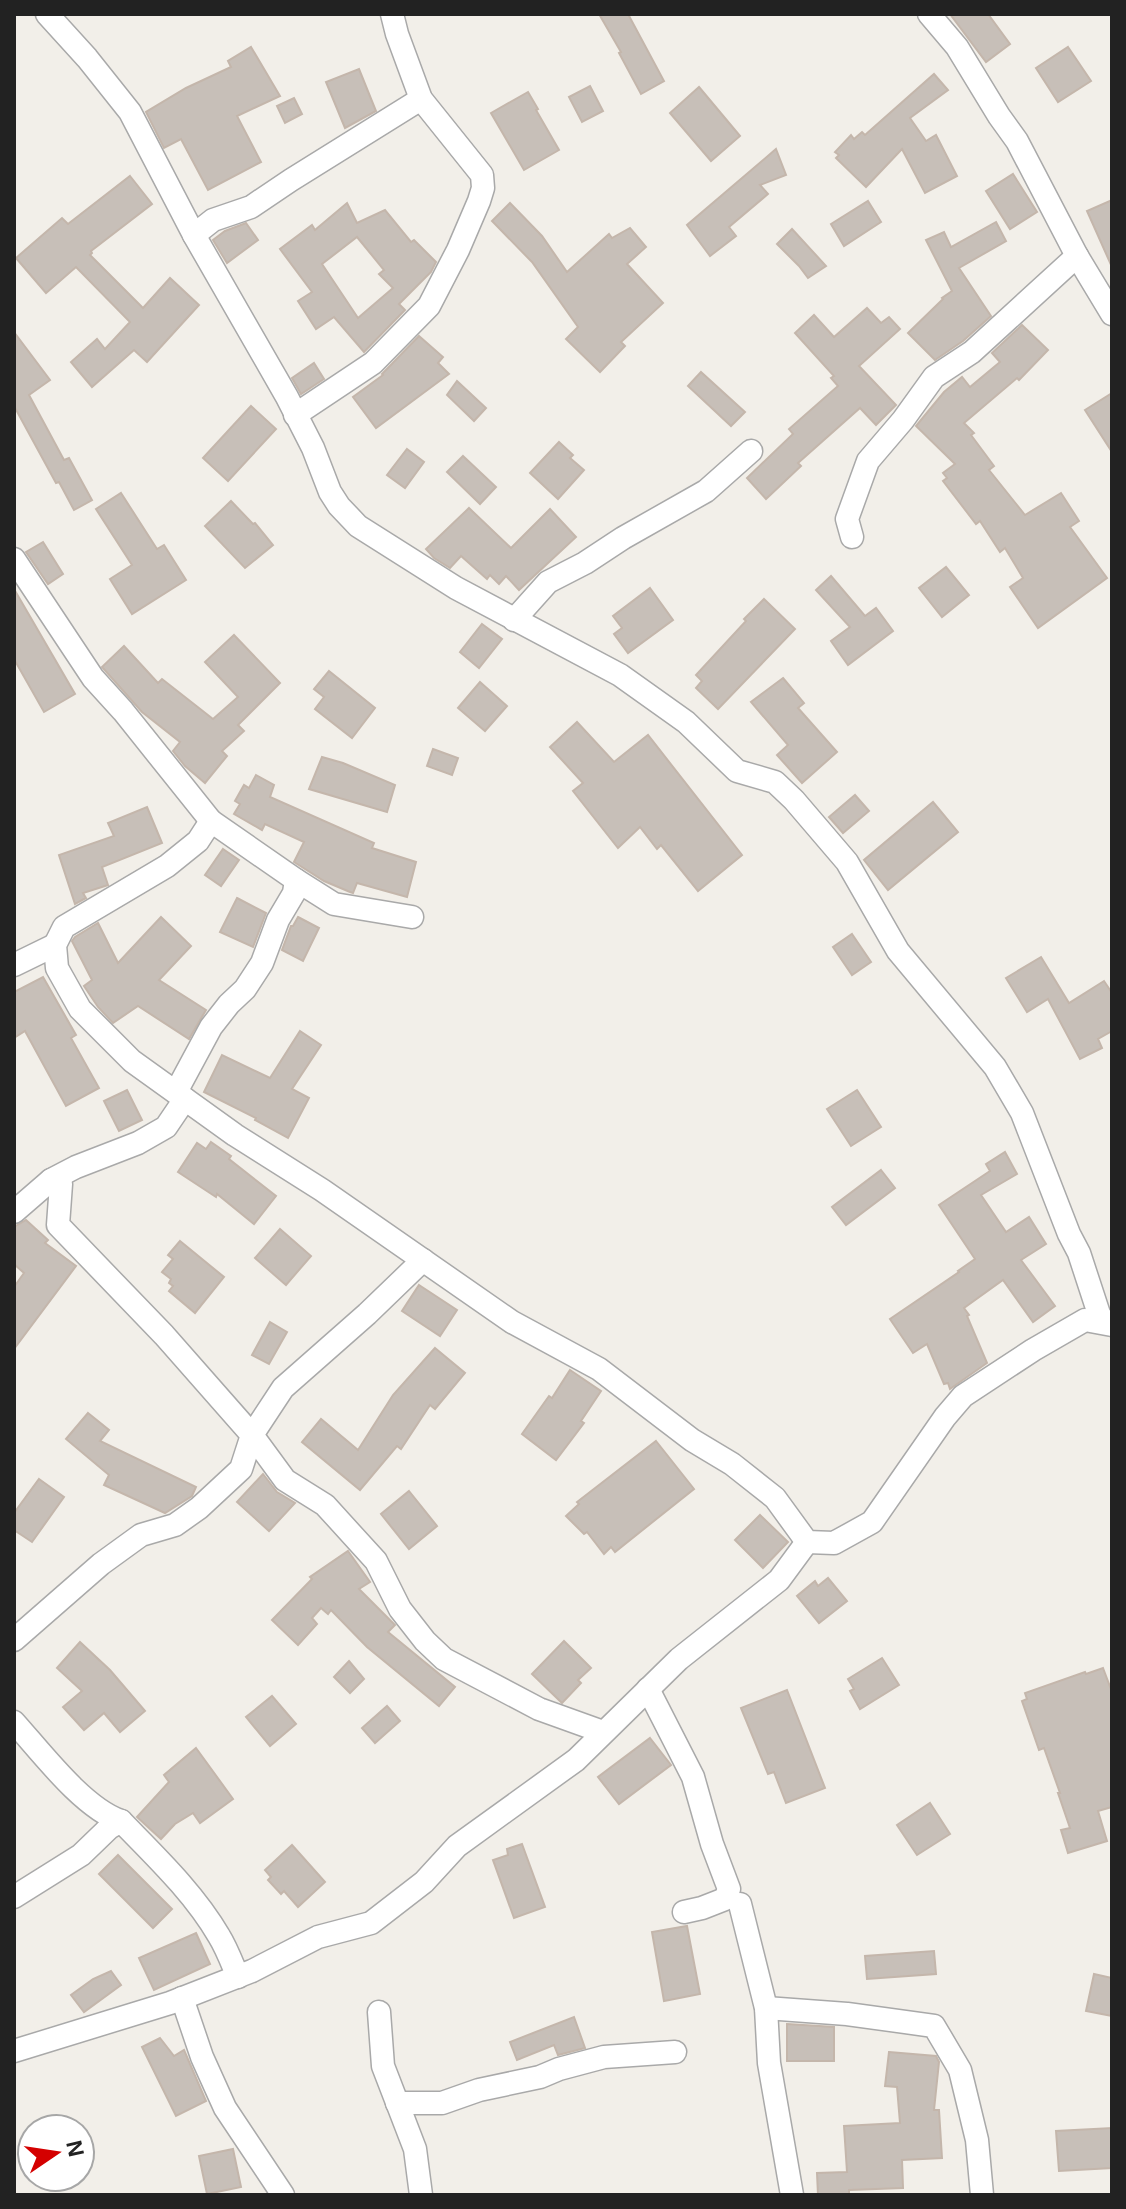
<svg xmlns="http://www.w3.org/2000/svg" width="1126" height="2209" font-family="Helvetica,sans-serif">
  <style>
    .building { fill: #c7bfb8; stroke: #c4b6ab; stroke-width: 2; fill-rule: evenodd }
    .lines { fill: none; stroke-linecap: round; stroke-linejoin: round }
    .minor-casing { stroke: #a9a9a9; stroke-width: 25 }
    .minor { stroke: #fff; stroke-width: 22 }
  </style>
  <rect width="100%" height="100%" fill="#f2efe9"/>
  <g class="building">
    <polygon points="599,14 628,14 664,81 641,94 619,53 621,52"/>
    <polygon points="950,14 988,14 1010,44 986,62"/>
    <polygon points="251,47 280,96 237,116 261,162 208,190 181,139 164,148 146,112 186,88 231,67 228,61"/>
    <polygon points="1068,47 1091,81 1058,102 1036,68"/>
    <polygon points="359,69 376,111 345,128 326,82"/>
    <polygon points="934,74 948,90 910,118 926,141 936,135 957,176 925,193 902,149 866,187 836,158 839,155 835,152 851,135 854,139 862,132 865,135"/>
    <polygon points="590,86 603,111 582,122 569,97"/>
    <polygon points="699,87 740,136 711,161 670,113"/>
    <polygon points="528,92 538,109 536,110 559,150 524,170 491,113"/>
    <polygon points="294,98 302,114 285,123 277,106"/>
    <polygon points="776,149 786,175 760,185 768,194 729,227 736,236 710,256 687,225"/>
    <polygon points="1013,174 1037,212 1010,229 986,191"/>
    <polygon points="130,176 152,204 91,251 92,253 90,255 143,308 170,278 199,305 147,362 134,350 92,387 71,362 97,339 105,349 130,322 76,267 46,293 16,258 62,218 68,224"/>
    <polygon points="1112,200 1112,267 1087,211"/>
    <polygon points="868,201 881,222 844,246 831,224"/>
    <path d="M347 203 357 223 385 210 411 242 414 240 436 262 431 272 399 304 405 310 364 352 334 317 316 329 298 301 312 292 280 249 312 225 315 230ZM357 237 384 270 379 274 393 288 358 318 322 264Z"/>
    <polygon points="510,203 542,236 567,272 609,234 612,238 630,228 646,247 627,264 663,303 621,342 625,346 600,372 566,339 578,327 532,262 492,221"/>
    <polygon points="996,222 1006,241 959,268 991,316 963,341 935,360 908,333 943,299 942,298 952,291 926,240 944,232 951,247"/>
    <polygon points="246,223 258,240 227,263 213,240 225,231"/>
    <polygon points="792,229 826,266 808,278 799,266 777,244"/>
    <polygon points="867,308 881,323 889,317 900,329 859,366 896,405 876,425 860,408 798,463 801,466 766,499 747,478 793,434 789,429 838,386 831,378 834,376 795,333 814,315 834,337"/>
    <polygon points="1022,325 1048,350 1019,380 1017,378 964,423 974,433 971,435 994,466 989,470 1025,515 1061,493 1079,521 1070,527 1107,578 1038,628 1010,587 1023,578 1005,548 1000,552 980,521 976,524 943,481 947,478 943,473 955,464 916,426 944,392 962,377 970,387 1000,362 992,353"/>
    <polygon points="14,332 50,380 29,395 64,460 69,458 92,500 74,510 59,482 56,483 14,406"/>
    <polygon points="419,336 443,357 438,363 449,374 376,428 353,397 383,375 382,374"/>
    <polygon points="314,363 324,379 301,394 292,378"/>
    <polygon points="701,372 745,412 731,426 688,386"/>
    <polygon points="457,381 486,408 474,421 447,395"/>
    <polygon points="1112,393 1112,452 1085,410"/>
    <polygon points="251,406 276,429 228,481 203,458"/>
    <polygon points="559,442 573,455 570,458 584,470 558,499 530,473"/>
    <polygon points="407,449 424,462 405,488 387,475"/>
    <polygon points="463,456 496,487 480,504 447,472"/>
    <polygon points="121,493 157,549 164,545 186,580 132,614 110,579 132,565 96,509"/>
    <polygon points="231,501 253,524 255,523 273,545 245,568 205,526"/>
    <polygon points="469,508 511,548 550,509 576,537 519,590 506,576 499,584 490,575 487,579 461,556 450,568 434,558 426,549"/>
    <polygon points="43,542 63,574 48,584 26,552"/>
    <polygon points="946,567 969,595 942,617 919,588"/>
    <polygon points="831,576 865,616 876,608 893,631 848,665 831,641 850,627 816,590"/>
    <polygon points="650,588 673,620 628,653 614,634 622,628 613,616"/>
    <polygon points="14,589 75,694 44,712 14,659"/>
    <polygon points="764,599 795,629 718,709 696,688 702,681 696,675 746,621 744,619"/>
    <polygon points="482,624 502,639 479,668 460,652"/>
    <polygon points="234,635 280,683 238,725 244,731 222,751 227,756 205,783 185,766 173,751 180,742 142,712 102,667 124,646 158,683 162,679 213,719 238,697 205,662"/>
    <polygon points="329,671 375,708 352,738 315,709 324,697 314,689"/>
    <polygon points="783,678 804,703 798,708 837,752 802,783 777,755 788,745 751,702"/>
    <polygon points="480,682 507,706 485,731 458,708"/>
    <polygon points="577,722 614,762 648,735 742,855 698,891 661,845 657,849 640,827 618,848 573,791 583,783 550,747"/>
    <polygon points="433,749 458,758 452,775 427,766"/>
    <polygon points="322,757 343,763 395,785 387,812 309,789"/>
    <polygon points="256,775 274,785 270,797 374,843 372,848 416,862 407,897 357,883 353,893 350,892 324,881 294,862 304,842 265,824 262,830 234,814 240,804 235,801 244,785 249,788"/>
    <polygon points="855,795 869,811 843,833 829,817"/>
    <polygon points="933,802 958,832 888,890 864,860"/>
    <polygon points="147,807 162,843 102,867 108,885 83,893 86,898 75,904 59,855 114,836 108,823"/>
    <polygon points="223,849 239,860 221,886 205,875"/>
    <polygon points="237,898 266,913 253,947 220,932"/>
    <polygon points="161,917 191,946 159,980 206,1010 189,1039 138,1006 113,1023 98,1007 84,986 92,980 72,941 75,937 98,923 118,963"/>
    <polygon points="298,917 319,928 303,961 282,950 291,926 293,926"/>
    <polygon points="852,934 871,962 852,975 833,947"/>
    <polygon points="1041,957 1069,1003 1104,981 1112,993 1112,1031 1098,1039 1102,1048 1080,1059 1048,999 1027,1012 1006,978"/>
    <polygon points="43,977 76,1035 71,1038 99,1088 66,1106 25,1031 14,1038 14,992"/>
    <polygon points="300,1031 321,1045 292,1089 309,1098 288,1138 255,1120 256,1118 204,1092 222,1055 270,1078"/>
    <polygon points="127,1090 142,1120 119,1131 104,1101"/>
    <polygon points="857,1090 881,1127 851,1146 827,1109"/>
    <polygon points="211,1142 231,1156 229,1159 276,1196 254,1224 217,1194 216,1197 178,1172 197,1143 206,1149"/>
    <polygon points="1005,1152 1017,1174 981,1195 1006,1232 1029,1217 1046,1244 1021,1260 1055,1306 1033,1322 1003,1280 964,1308 969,1315 967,1316 987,1363 950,1389 948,1383 944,1384 927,1344 913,1353 890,1319 959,1272 958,1271 975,1259 939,1205 990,1171 986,1164"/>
    <polygon points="881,1170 895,1188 846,1225 832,1207"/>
    <polygon points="26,1220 48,1240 45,1243 76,1266 14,1349 14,1287 24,1273 14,1264 14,1227"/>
    <polygon points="280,1229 311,1256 286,1285 255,1258"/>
    <polygon points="180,1241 224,1277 195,1313 169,1291 173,1286 169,1283 171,1279 162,1272 173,1259 168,1255"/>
    <polygon points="419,1285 457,1310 440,1336 402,1311"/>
    <polygon points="270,1322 287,1332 269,1364 252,1355"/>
    <polygon points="435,1348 465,1373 435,1409 430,1405 401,1449 397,1446 360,1490 302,1442 321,1419 358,1450 393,1395"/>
    <polygon points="570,1370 601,1391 581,1421 584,1423 556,1460 522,1434 549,1396 552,1398"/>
    <polygon points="88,1413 109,1430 100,1441 196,1487 192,1496 165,1513 104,1485 109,1475 66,1439"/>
    <polygon points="656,1441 694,1489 615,1552 611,1547 604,1554 587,1532 584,1534 566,1516 579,1504 577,1502"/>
    <polygon points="263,1474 277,1492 295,1503 269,1531 237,1502"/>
    <polygon points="39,1479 64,1497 32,1542 14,1530 14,1513"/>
    <polygon points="409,1491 437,1526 409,1549 381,1514"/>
    <polygon points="760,1515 788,1542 763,1568 735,1540"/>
    <polygon points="348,1551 370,1582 359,1589 395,1625 388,1632 455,1687 439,1706 367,1647 331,1610 328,1614 321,1608 312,1618 317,1624 298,1645 272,1620 312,1579 310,1577"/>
    <polygon points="828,1578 847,1601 819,1623 797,1596 815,1581 818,1586"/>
    <polygon points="564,1641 591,1668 578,1680 581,1683 562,1703 532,1674"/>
    <polygon points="80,1642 110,1670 145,1711 120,1732 104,1713 84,1730 63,1707 82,1691 57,1668"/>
    <polygon points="882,1658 899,1685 860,1709 850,1691 854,1689 848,1679"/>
    <polygon points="349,1661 364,1679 350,1693 334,1677"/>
    <polygon points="1103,1668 1112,1692 1112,1807 1098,1811 1107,1841 1068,1853 1061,1830 1070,1828 1058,1793 1060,1793 1044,1748 1039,1750 1022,1701 1027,1699 1025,1693 1085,1672 1086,1674"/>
    <polygon points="787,1690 825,1788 786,1803 774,1772 768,1774 741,1708"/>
    <polygon points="272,1696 296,1724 270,1746 246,1717"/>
    <polygon points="387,1706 400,1721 375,1743 362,1728"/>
    <polygon points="650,1738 671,1765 619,1804 598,1777"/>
    <polygon points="196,1748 233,1799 200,1823 193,1813 175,1824 161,1839 137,1817 169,1782 164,1775"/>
    <polygon points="930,1803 950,1834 917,1855 897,1825"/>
    <polygon points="522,1844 545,1907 514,1918 493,1860 508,1855 507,1849"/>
    <polygon points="292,1845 325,1882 298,1907 284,1891 281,1894 268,1880 271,1877 265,1870"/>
    <polygon points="118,1855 172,1909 153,1928 99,1874"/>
    <polygon points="687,1926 700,1994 664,2001 652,1932"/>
    <polygon points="196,1933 210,1964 154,1990 139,1958"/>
    <polygon points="934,1951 936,1974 867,1979 865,1956"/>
    <polygon points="111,1971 121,1985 84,2012 71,1995 93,1979"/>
    <polygon points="1094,1974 1112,1978 1112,2016 1086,2011"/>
    <polygon points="574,2017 585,2048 558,2055 554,2045 517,2060 510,2042"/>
    <polygon points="787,2024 834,2027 834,2061 787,2061"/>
    <polygon points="160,2038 174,2056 184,2050 206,2101 176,2116 142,2047"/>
    <polygon points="889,2052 936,2056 939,2062 934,2110 939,2110 942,2158 902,2160 903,2188 849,2190 849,2195 818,2195 817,2173 847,2172 844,2126 900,2123 897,2087 885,2086"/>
    <polygon points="1112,2128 1112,2168 1059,2171 1056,2131"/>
    <polygon points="233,2149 241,2187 207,2194 199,2156"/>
  </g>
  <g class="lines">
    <defs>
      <g id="minor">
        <polyline points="47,14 87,58 130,112 194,235 287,397 313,448 330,492 339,506 358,526 456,588 620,675 686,722 737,771 775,782 794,800 847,862 898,951 995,1067 1022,1113 1069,1234 1079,1253 1099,1314 1105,1323"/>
        <polyline points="929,14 957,47 999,116 1017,141 1077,256 1112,314"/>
        <polyline points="194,235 213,220 251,207 291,180 421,99"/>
        <polyline points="295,415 373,363 429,306 458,250 479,201 483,188 482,175 421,99 397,34 392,14"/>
        <polyline points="852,537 847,519 868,461 903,420 934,377 972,352 1077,256"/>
        <polyline points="14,559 93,678 123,711 211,821 296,880 294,893 278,920 262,963 245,989 229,1004 211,1027 176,1092"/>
        <polyline points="514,620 548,582 585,563 623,538 706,491 751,451"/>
        <polyline points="211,821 198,841 167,866 64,927 55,945 57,968 80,1009 132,1061 235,1135 322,1190 512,1322 599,1369 692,1440 732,1464 775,1498 807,1542 834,1543 872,1522 945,1417 963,1396 1033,1350 1085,1320 1112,1325"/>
        <polyline points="296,880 334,904 412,917"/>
        <polyline points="14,965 55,945"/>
        <polyline points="14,1212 51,1180 76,1167 138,1143 166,1127 185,1099"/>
        <polyline points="423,1260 367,1314 283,1388 252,1435 285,1480 325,1505 376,1561 400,1609 425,1641 444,1659 539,1709 603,1732"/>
        <polyline points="14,1640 101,1564 141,1535 175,1525 199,1508 241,1469 252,1435 164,1335 58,1225 61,1184 51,1180"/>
        <polyline points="648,1689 693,1777 712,1844 729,1889 725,1899 702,1908 684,1912"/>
        <path d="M14 1722C41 1752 83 1808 121 1821 156 1857 194 1893 219 1936 227 1949 232 1963 238 1977"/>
        <polyline points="14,1897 81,1855 109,1828 121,1821"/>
        <polyline points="740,1904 766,2008 769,2063 792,2195"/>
        <polyline points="182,1998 202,2057 225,2108 283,2195"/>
        <polyline points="766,2008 847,2014 934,2026 960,2070 977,2140 982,2195"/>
        <polyline points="379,2012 383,2066 415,2149 421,2195"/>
        <polyline points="14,2051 170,2003 252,1971 318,1937 371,1923 424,1882 457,1846 576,1760 679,1659 779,1580 807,1542"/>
        <polyline points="397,2103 442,2103 479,2090 540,2077 559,2069 604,2057 675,2052"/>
      </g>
    </defs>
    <use href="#minor" class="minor-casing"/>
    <use href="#minor" class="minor"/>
  </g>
  <rect width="1126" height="2209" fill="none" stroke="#222222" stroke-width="32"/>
  <g transform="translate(56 2153) rotate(77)"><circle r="38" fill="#ffffff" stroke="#a7a7a7" stroke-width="2"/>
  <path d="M0-6L14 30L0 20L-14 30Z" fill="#d40000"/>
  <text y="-12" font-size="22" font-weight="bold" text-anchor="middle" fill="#222222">N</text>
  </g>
</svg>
